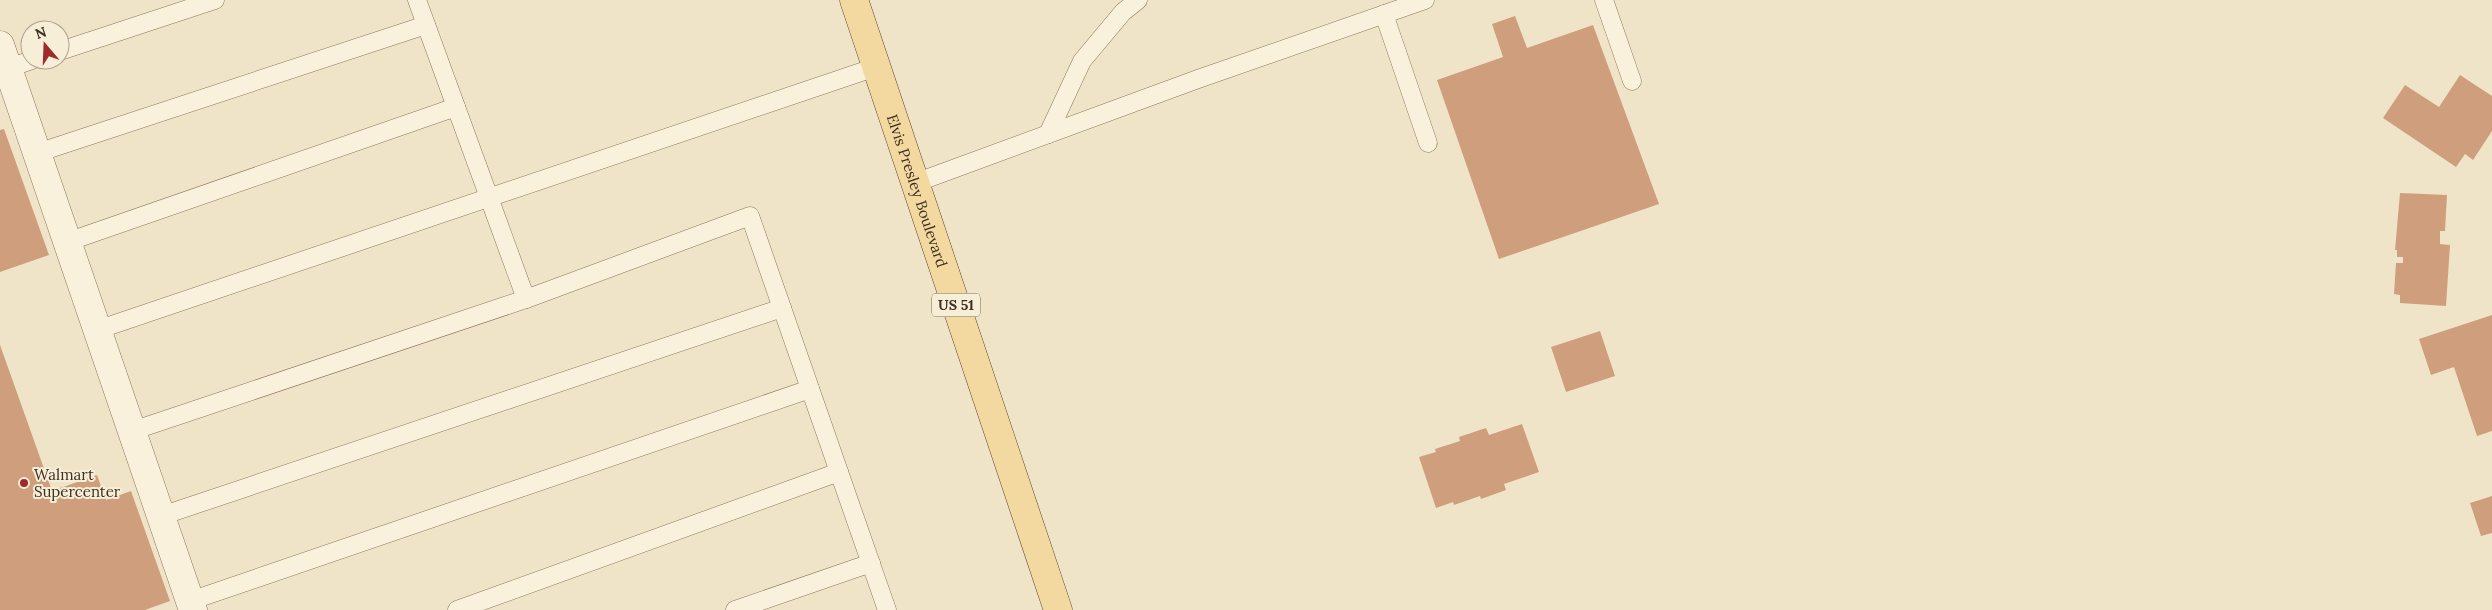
<svg xmlns="http://www.w3.org/2000/svg" width="2492" height="610" font-family="Lora,serif">
  <style>
    .building { fill: #cf9f7d }
    .lines { fill: none; stroke-linecap: round; stroke-linejoin: round }
    .service-casing { stroke: #8d765c; stroke-width: 19 }
    .minor-casing { stroke: #8d765c; stroke-width: 29 }
    .primary-casing { stroke: #5b4430; stroke-width: 29 }
    .service { stroke: #faf1dc; stroke-width: 18 }
    .minor { stroke: #faf1dc; stroke-width: 28 }
    .primary { stroke: #f3d9a0; stroke-width: 28 }
    .poi-dot { fill: #9e2a2b; stroke: #f7eed8; stroke-width: 2 }
    .labels { text-anchor: middle; dominant-baseline: central; stroke-width: 4; stroke-linejoin: round; paint-order: stroke }
    .shield { fill: #f7eed8; stroke: #756857; stroke-width: 1 }
    .shield-label { font-size: 14px; font-weight: bold; fill: #3d2e20 }
    .street-label { font-size: 15px; fill: #3d2e20; stroke: #f7eed8 }
    .poi-label { font-size: 15px; fill: #3d2e20; stroke: #f7eed8; text-anchor: start }
  </style>
  <rect width="100%" height="100%" fill="#f0e4c8"/>
  <g class="building">
    <polygon points="1515,16 1527,48 1593,25 1659,204 1499,259 1437,80 1503,57 1492,24"/>
    <polygon points="2460,75 2492,96 2492,131 2473,160 2465,154 2456,167 2383,118 2405,85 2439,107"/>
    <polygon points="4,129 49,255 0,272 0,130"/>
    <polygon points="2400,193 2447,195 2445,231 2440,231 2440,244 2450,245 2446,306 2400,303 2400,295 2394,294 2396,263 2403,263 2403,257 2397,257 2397,250 2395,250"/>
    <polygon points="2492,315 2492,431 2477,436 2454,367 2431,375 2419,339"/>
    <polygon points="1600,331 1615,376 1566,392 1551,347"/>
    <polygon points="0,345 52,491 97,475 106,500 131,491 170,601 145,610 0,610"/>
    <polygon points="1522,424 1539,472 1504,484 1506,490 1481,499 1480,496 1454,505 1453,502 1436,508 1419,457 1436,452 1435,449 1460,441 1459,437 1486,428 1489,435"/>
    <polygon points="2492,496 2492,533 2481,536 2470,503"/>
  </g>
  <g class="lines">
    <defs>
      <g id="service">
        <polyline points="417,0 526,299 750,216 887,610"/>
        <polyline points="1604,0 1632,81"/>
        <polyline points="1384,14 1428,143"/>
        <polyline points="60,51 215,0"/>
        <polyline points="0,71 32,60"/>
        <polyline points="1048,134 1082,61 1123,12 1138,0"/>
        <polyline points="37,153 426,25"/>
        <polyline points="915,183 1198,79 1425,0"/>
        <polyline points="67,242 456,107"/>
        <polyline points="97,330 876,67"/>
        <polyline points="132,431 526,299"/>
        <polyline points="161,516 782,308"/>
        <polyline points="190,601 810,389"/>
        <polyline points="457,610 839,472"/>
        <polyline points="735,610 871,563"/>
      </g>
      <polyline id="minor" points="0,45 193,610"/>
      <g id="primary">
        <path id="s1" d="M854 0 1058 610"/>
      </g>
    </defs>
    <use href="#service" class="service-casing"/>
    <use href="#minor" class="minor-casing"/>
    <use href="#primary" class="primary-casing"/>
    <use href="#service" class="service"/>
    <use href="#minor" class="minor"/>
    <use href="#primary" class="primary"/>
  </g>
  <circle class="poi-dot" cx="24" cy="483" r="5"/>
  <g class="labels">
    <rect class="shield" x="932" y="293.5" width="48" height="23" rx="4"/>
    <g class="shield-label">
      <text x="956" y="305">US 51</text>
    </g>
    <g class="street-label">
      <text stroke="none"><textPath href="#s1" startOffset="201">Elvis Presley Boulevard</textPath></text>
    </g>
    <g class="poi-label">
      <text x="34" y="474">Walmart<tspan x="34" dy="17">Supercenter</tspan></text>
    </g>
  </g>
  <g transform="translate(45 45) rotate(341)"><circle r="24" fill="#f7eed8" stroke="#ada18e"/>
  <path d="M0-4L9 19L0 12L-9 19Z" fill="#9e2a2b"/>
  <text y="-8" font-size="14" font-weight="bold" text-anchor="middle" fill="#3d2e20">N</text>
  </g>
</svg>
